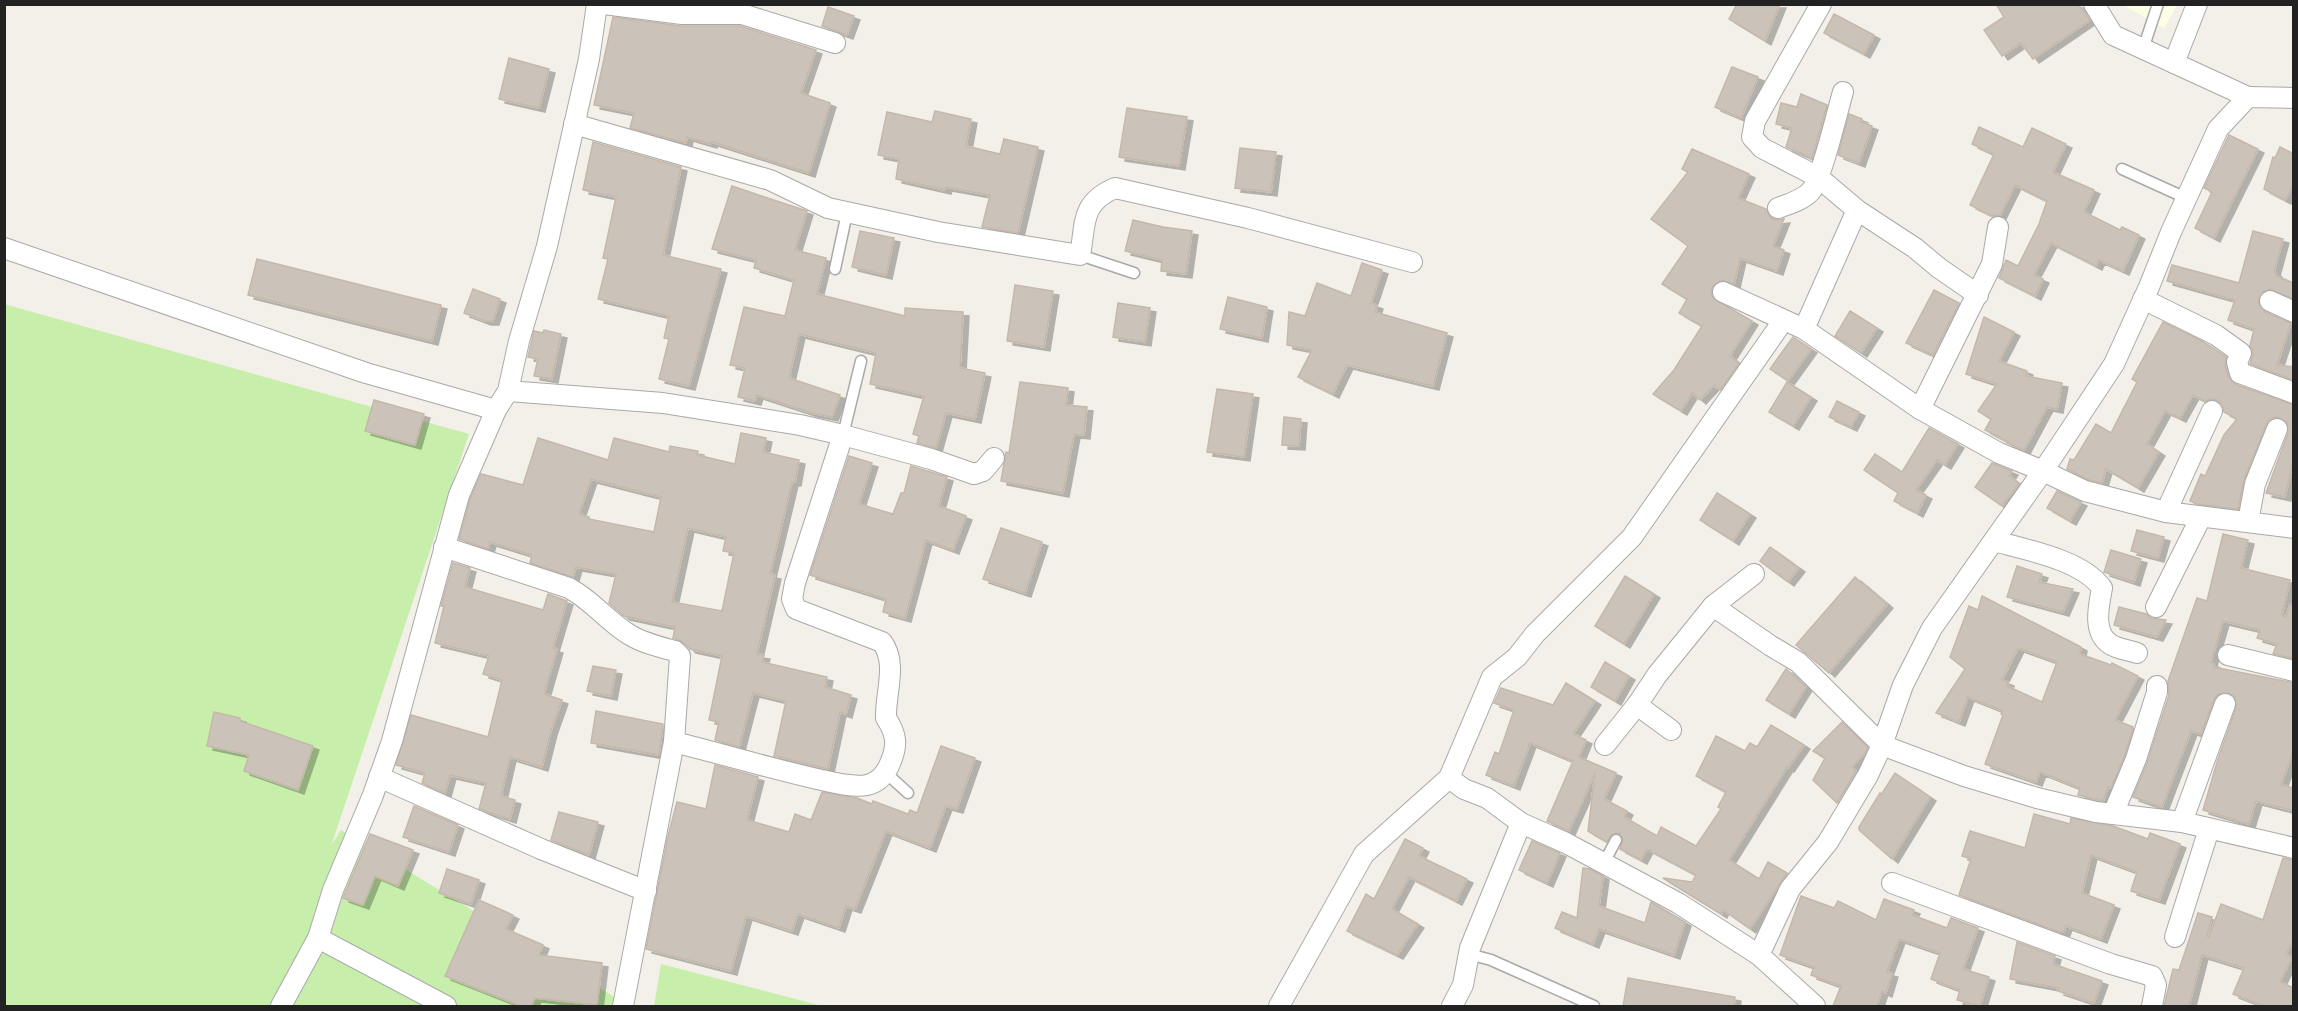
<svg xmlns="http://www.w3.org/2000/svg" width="2298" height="1011" font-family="Arial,sans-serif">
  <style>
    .education { fill: #fdffe4 }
    .grass { fill: #c7efab }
    .building { fill: #cbc3ba; stroke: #c6b8a9; stroke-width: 1.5; fill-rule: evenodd; filter: url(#shadow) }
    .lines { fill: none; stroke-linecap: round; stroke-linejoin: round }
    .service-casing { stroke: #a9a9a9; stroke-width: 13 }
    .minor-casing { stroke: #a9a9a9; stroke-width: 22 }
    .service { stroke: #fff; stroke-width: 10 }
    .minor { stroke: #fff; stroke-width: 20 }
  </style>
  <defs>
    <filter id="shadow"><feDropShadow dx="6" dy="4" stdDeviation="0" flood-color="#0004"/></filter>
  </defs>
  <rect width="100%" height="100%" fill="#f2f0e8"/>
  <polygon class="education" points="2123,5 2177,5 2164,28"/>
  <g class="grass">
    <polygon points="4,304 469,434 331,846 341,830 629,1006 5,1006"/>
    <polygon points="661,964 822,1006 654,1006"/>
  </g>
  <g class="building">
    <polygon points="1737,4 1780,4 1765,41 1729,19"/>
    <polygon points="1996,4 2078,4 2090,20 2033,59 2021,43 2002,56 1984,30 2004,17"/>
    <polygon points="828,7 854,16 847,35 822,26"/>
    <polygon points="1834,14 1874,35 1864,54 1824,33"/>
    <polygon points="613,17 681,26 740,26 816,50 801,93 830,103 809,173 712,142 711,144 687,137 686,143 630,128 634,113 594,105"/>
    <polygon points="509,58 549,69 539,108 499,99"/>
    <polygon points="1732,67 1758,77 1741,118 1715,107"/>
    <polygon points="1801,94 1827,105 1812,158 1786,147 1792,128 1776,124 1781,103 1797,107"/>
    <polygon points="1127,108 1187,117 1179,166 1119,157"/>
    <polygon points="935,111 971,119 966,146 1000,154 1004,139 1038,147 1018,233 982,227 990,195 946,187 945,190 896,179 899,159 878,155 887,112 932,122"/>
    <polygon points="1849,114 1862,119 1861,122 1872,126 1859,163 1838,155"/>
    <polygon points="1979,127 2023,147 2032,128 2066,144 2053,172 2094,190 2084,212 2120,230 2122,227 2139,235 2123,271 2099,260 2096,266 2051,243 2034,275 2043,279 2035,296 1999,278 2006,260 2018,266 2039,224 2047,201 2015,185 2000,215 1993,216 1970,205 1994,154 1972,144"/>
    <polygon points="2229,135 2258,149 2214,238 2195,228 2212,192 2204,188"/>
    <polygon points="593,142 681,167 663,255 721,269 689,386 659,379 669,339 664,338 669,316 598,299 608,259 603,258 616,197 583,190"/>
    <polygon points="2280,147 2294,154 2294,184 2285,200 2264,189 2273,157 2275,158"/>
    <polygon points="1240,148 1276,152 1271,192 1235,188"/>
    <polygon points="1692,149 1749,174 1738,198 1766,209 1770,217 1775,220 1784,219 1773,246 1784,250 1777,271 1740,258 1734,284 1721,280 1712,287 1711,294 1714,299 1752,321 1730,356 1739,363 1720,390 1714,385 1700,400 1692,393 1681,411 1653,394 1674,370 1702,326 1679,313 1687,299 1662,284 1688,246 1651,219 1688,172 1682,169"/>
    <polygon points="732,186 807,211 795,250 826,258 817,294 905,316 905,308 963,312 960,368 985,373 975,419 946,413 936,448 917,443 919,436 913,434 924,396 870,384 876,353 799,334 789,378 840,395 832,417 812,413 757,395 755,401 738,397 745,368 730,365 744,307 785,316 794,280 754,268 756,260 712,249"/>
    <polygon points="1133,220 1163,227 1192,231 1186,274 1161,271 1162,260 1125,251"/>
    <polygon points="860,231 894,238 886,275 852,267"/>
    <polygon points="2253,231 2283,239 2274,272 2276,273 2276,276 2294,283 2294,299 2269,289 2263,292 2258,302 2265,312 2291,323 2277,365 2294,367 2294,380 2250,364 2253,353 2250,346 2254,329 2228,320 2235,300 2167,281 2172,265 2239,283"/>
    <polygon points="257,259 441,305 432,341 248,295"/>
    <polygon points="1362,263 1382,270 1371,303 1377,305 1375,312 1447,333 1433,386 1347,365 1333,394 1298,377 1312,350 1287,345 1289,312 1305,316 1317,283 1351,296"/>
    <polygon points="1015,285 1053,291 1044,347 1007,341"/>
    <polygon points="473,289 500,299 493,321 485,321 464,313"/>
    <polygon points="1934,290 1959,303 1933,355 1906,343"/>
    <polygon points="1228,297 1267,307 1262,338 1220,329"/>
    <polygon points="1118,303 1150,308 1145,342 1113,337"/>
    <polygon points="1850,311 1877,328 1861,353 1835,336"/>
    <polygon points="1984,317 2014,332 1999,361 2027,371 2026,376 2062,383 2057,409 2047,407 2024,450 2007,443 2008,442 1985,430 1991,419 1978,411 1997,384 1966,374"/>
    <polygon points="2163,322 2202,341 2226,357 2225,365 2228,376 2235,384 2294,405 2294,458 2285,497 2266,493 2288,433 2287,422 2276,417 2270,419 2266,425 2244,480 2238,509 2196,504 2190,501 2201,474 2205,476 2224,435 2237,419 2224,412 2222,405 2217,400 2211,399 2205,401 2193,395 2180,418 2165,411 2147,444 2159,452 2138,488 2106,469 2102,483 2089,480 2067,469 2070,459 2074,460 2096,424 2111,433 2137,382 2132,379"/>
    <polygon points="544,330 561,334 552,379 534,376 538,359 528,357 534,331 543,333"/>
    <polygon points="1793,337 1811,349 1788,381 1770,369"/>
    <polygon points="1020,382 1068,388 1066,405 1087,407 1084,435 1074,434 1063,493 1001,481 1006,452 1009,453"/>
    <polygon points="1787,382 1811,397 1793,426 1769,412"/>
    <polygon points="1217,389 1253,394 1244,457 1207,452"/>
    <polygon points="374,400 424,414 415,445 365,431"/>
    <polygon points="1837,401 1859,412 1851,427 1829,417"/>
    <polygon points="1284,417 1301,419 1299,446 1282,445"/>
    <polygon points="1929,428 1958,444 1945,465 1937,460 1916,490 1926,495 1917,513 1894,501 1898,493 1864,470 1875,454 1902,472"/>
    <path d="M741 433 766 438 763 452 799 460 795 482H792L770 574 775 575 757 654 764 655 762 662 827 677 825 687 851 695 846 714 840 712 828 769 774 756 786 701 753 693 739 747 715 740 719 722 709 720 722 656 690 649 683 642 673 638 675 627 624 616 609 603 616 574 576 567 573 577 530 563 532 555 490 542 488 549 459 539 470 499 481 474 523 485 538 438 608 460 614 438 669 452 670 446 698 451 697 455 735 464ZM591 479 661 497 654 532 589 519V517L579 514ZM688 528 726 537 723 551 734 553 722 611 672 602Z"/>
    <polygon points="849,456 872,463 859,504 893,514 901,493 904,493 911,466 947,477 939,506 966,516 953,550 926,540 905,618 883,612 886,599 810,575"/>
    <polygon points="1992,463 2012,471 2009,476 2019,483 2002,506 1975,487"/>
    <polygon points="2057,491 2081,502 2070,521 2047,508"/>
    <polygon points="1717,493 1750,514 1733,541 1700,520"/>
    <polygon points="1001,528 1042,542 1025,593 983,579"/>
    <polygon points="2137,530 2164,537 2158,558 2131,551"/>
    <polygon points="2223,534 2248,540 2241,568 2290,580 2282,615 2283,616 2286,617 2290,604 2294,604 2293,658 2273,654 2277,644 2257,638 2260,630 2223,621 2211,662 2214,664 2213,667 2294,683 2294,749 2281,785 2294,788 2294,811 2256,801 2249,824 2203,810 2218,759 2236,708 2235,697 2229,693 2218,694 2214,699 2201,734 2191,731 2162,807 2133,797 2147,763 2169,695 2168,681 2197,598 2207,601"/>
    <polygon points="1770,547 1799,568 1788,582 1760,561"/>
    <polygon points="2111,550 2141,559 2134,582 2104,572"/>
    <polygon points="453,563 470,568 465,587 543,610 548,594 567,601 553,648 557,649 544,694 562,700 551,731 542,767 510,757 501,796 515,800 510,819 479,809 486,783 450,775 445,793 422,783 425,773 396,765 411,715 488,737 502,680 483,674 489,656 435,643 444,606 441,606"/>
    <polygon points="2017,566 2042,574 2039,582 2073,589 2063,612 2007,597"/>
    <polygon points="1625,576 1654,594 1624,644 1595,626"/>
    <polygon points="1855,577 1887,604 1829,673 1796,645"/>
    <path d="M1982 596 2081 647 2080 654 2111 665 2112 663 2138 676 2115 720 2133 727 2125 755 2111 788 2108 787 2103 801 2078 795 2080 788 2040 772 2036 782 1985 764 2003 715 2001 714 2003 711 1968 697 1959 722 1936 713 1965 669 1950 657 1969 606 1978 610ZM2018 648 2057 662 2042 702 2007 686 2008 682 2002 680Z"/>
    <polygon points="2119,607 2146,614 2151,618 2166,620 2157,637 2114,625"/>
    <polygon points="1605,662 1629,676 1615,701 1591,687"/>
    <polygon points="593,666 616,670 611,696 587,691"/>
    <polygon points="1786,669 1806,687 1789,714 1766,700"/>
    <polygon points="1566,683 1595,701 1573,734 1586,740 1579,757 1616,773 1604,799 1627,811 1624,817 1657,836 1661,827 1696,846 1721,809 1718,807 1726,792 1696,776 1716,736 1745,751 1750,743 1757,747 1771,725 1804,745 1788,768 1787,767 1729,860 1759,879 1768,862 1787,873 1750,929 1723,910 1721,914 1663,878 1692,882 1696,875 1647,849 1641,860 1620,849 1623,839 1619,833 1612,834 1607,842 1588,831 1595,773 1569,831 1547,821 1573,761 1530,743 1514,786 1486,775 1495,752 1499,754 1514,710 1494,703 1501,688 1553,705"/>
    <polygon points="596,711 663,724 659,755 591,743"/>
    <polygon points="214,712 240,718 240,721 313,746 298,790 244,771 249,755 207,746"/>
    <polygon points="1842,722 1868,748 1864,755 1852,767 1856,771 1837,803 1813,780 1825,758 1813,751"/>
    <polygon points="941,746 975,758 957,809 946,806 930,848 886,831 855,909 846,906 839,928 798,914 792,931 746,916 731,971 646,949 668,836 677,802 706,809 715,765 758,777 747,820 789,832 795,814 811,820 822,792 857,798 872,804 873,801 908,814 910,810 917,813"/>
    <polygon points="1895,773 1930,797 1892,859 1859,830 1859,827 1880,793 1881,795"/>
    <polygon points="414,806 458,825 449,852 403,837"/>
    <polygon points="559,812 598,822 589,855 551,840"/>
    <polygon points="2034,814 2070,824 2071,818 2113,826 2148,839 2150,833 2180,844 2159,900 2131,891 2137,872 2091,855 2082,893 2114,905 2101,939 2066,926 2064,932 2059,932 1959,895 1971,859 1962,856 1970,831 2025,848"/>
    <polygon points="370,834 413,850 398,886 375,876 363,905 343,898"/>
    <polygon points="1405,839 1423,848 1419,856 1467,879 1456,901 1409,877 1392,909 1418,924 1397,955 1347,931 1366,894 1374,899"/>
    <polygon points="1532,841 1560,853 1547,883 1519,870"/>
    <polygon points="2283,858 2294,860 2294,939 2286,954 2292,957 2280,982 2294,988 2294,1006 2264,1006 2233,994 2244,968 2202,955 2189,1006 2164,1006 2173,969 2179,970 2198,913 2212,917 2207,936 2209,937 2221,904 2263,920"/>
    <polygon points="1583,868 1590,869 1603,876 1599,906 1645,923 1651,902 1685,922 1674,955 1599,929 1593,944 1555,928 1562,912 1577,918"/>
    <polygon points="447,869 479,880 471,904 439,893"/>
    <polygon points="1801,896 1834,908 1838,901 1876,920 1884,899 1914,910 1912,915 1947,928 1951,918 1978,928 1963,969 1989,977 1980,1006 1957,1000 1960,990 1931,979 1940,953 1899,939 1887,972 1892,973 1886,993 1882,991 1877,1006 1833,1006 1841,986 1811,975 1814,967 1780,955"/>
    <polygon points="479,900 513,915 506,929 543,945 539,955 602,963 597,1005 535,998 531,1006 521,1006 445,976"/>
    <polygon points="2017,942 2055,956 2053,964 2102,981 2094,1003 2058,991 2059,988 2010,979"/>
    <polygon points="1628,978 1735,997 1734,1006 1623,1006"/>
  </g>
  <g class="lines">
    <defs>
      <g id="service">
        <polyline points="2143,49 2158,4"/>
        <polyline points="2122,169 2186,198"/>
        <polyline points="1080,255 1134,273"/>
        <polyline points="835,269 847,213"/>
        <polyline points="843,435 861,361"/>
        <polyline points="886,773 908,793"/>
        <polyline points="1604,863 1616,840"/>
        <polyline points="1469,954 1491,960 1594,1006"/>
      </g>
      <g id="minor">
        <polyline points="604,4 682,14 742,14 835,43"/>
        <polyline points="1821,4 1755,121 1752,137 1762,148 1818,177 1857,210 1915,248 1939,268 1978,295"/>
        <polyline points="2094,4 2113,35 2248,97"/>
        <polyline points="2174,63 2197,4"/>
        <polyline points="2294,98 2248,97 2218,129 2171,232 2149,287 2114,364 2043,471 2085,491 2166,512 2294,528"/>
        <path d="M574 124 770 180 828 208 938 232 1080 255C1086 224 1080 203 1115 188L1248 218 1412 262"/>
        <path d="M1778 208C1789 204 1803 200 1811 191 1822 178 1837 112 1843 92"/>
        <polyline points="4,248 366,373 496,410"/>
        <polyline points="2143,299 2216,335 2241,353 2237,362 2240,373 2294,393"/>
        <polyline points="2270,301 2294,312"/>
        <polyline points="1783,321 1632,537 1535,634 1517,657 1492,677 1449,778 1464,789 1487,798 1521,823 1566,843 1678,903 1759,955 1815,1006"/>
        <polyline points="1804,329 1857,210"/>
        <path d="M508 391 663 403 800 425 843 435 795 583 792 599 796 609 882 642C898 663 885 694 886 718 896 733 898 744 891 761 887 772 880 782 867 785 852 788 831 782 817 779 769 768 722 754 674 742"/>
        <polyline points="1920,409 1992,264 1998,227"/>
        <polyline points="843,435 931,459 974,474 983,471 994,458"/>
        <polyline points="2166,512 2212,411"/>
        <polyline points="2248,522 2255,484 2277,429"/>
        <path d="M1994 541C2027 550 2082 560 2102 588 2099 605 2092 632 2110 644 2117 649 2129 650 2137 653"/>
        <path d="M444 547 569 588C593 601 607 621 630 635 643 643 660 647 675 651L680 656 674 742 623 1006"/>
        <polyline points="1713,606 1754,574"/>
        <polyline points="2156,607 2201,517"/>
        <polyline points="2228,655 2294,671"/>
        <polyline points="1671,730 1637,705 1657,675 1713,606 1771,646 1798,662 1882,745 1903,685 1932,628 2043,471 1999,453 1920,409 1804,329 1723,292"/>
        <polyline points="1605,745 1637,705"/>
        <polyline points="379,777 541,849 646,891"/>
        <polyline points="2113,814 2136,759 2157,692 2157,686"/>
        <polyline points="2182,822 2225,704"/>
        <polyline points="1892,883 2111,964 2152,976 2156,985 2152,1006"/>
        <polyline points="2175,937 2209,829"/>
        <polyline points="318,938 446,1006"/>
        <polyline points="1759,955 1790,889 1828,842 1868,775 1882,745 1964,776 2037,798 2096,812 2182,822 2294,848"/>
        <polyline points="281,1006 318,938 333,890 373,795 392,741 459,495 496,410 508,391 519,341 547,246 589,59 597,4"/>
        <polyline points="1279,1006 1364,854 1449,778"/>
        <polyline points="1452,1006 1463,985 1470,948 1521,823"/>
      </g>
    </defs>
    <use href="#service" class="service-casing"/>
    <use href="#minor" class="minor-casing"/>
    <use href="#service" class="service"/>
    <use href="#minor" class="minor"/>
  </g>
  <rect width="2298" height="1011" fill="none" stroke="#222222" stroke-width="12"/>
</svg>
